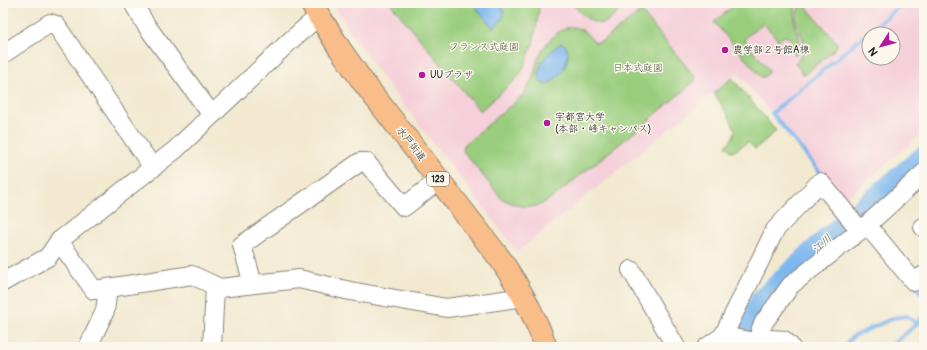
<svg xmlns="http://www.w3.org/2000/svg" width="927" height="350" font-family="Pangolin,'Klee One',sans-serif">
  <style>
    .built { fill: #f5cfda; fill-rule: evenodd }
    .green { fill: #99cd7d; stroke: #5a744c }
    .water { fill: #7db7ee; stroke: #4c6a85 }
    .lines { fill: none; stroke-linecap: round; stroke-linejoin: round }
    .stream { stroke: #7db7ee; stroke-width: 4 }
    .river { stroke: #7db7ee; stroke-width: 23 }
    .minor-casing { stroke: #878276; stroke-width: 20 }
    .highway-casing { stroke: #878276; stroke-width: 24 }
    .minor { stroke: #fff; stroke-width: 18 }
    .highway { stroke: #f8bd88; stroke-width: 22 }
    .poi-dot { fill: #b5179e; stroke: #fbf7ec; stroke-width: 1.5 }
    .labels { text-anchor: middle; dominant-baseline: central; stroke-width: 3; stroke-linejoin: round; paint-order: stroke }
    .shield { fill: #fbf7ec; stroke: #5f5e5a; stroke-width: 1 }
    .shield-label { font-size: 9px; font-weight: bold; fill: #1c1c1c }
    .park-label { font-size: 10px; fill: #485a3e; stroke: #fbf7ec }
    .poi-label { font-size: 10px; fill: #1c1c1c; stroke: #fbf7ec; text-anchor: start }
    .street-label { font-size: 10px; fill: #1c1c1c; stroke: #fbf7ec }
    .water-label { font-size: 11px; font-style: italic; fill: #435a70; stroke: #fbf7ec }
  </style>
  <rect width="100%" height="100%" fill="#fbf7ec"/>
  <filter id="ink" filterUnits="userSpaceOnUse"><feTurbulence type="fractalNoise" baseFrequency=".025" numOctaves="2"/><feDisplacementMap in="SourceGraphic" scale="8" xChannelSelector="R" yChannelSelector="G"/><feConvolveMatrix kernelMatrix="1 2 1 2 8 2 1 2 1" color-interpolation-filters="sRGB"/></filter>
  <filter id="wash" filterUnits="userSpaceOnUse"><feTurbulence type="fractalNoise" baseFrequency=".012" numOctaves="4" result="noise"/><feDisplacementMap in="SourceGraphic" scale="16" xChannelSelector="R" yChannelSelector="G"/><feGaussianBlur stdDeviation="0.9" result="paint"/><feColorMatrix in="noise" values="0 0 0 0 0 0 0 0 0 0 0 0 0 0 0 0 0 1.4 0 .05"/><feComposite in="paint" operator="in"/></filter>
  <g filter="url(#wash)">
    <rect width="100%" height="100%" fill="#f2e9d0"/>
    <path class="built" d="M333 3H924V132L843 201 738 73 517 252 477 199 379 73 349 30ZM869 34H893V58H869Z"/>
    <g class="green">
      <polygon points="390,3 537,3 539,10 533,44 522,71 517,78 480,111"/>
      <path d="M572 3H619L621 6V10C617 14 611 19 606 22 593 28 579 12 572 3Z"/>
      <path d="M737 3H796L794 20 795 28 799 35 800 48 795 55 793 51C794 44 792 37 784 36L779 41 763 23 744 39 769 70V73L762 78 714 22Z"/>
      <path d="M801 3H803L838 44 834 50 804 75 795 63C802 56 805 46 802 36 801 31 796 27 796 21 795 15 799 9 801 3Z"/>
      <path d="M641 11 695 77V81L637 130 553 197C549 199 546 202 542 204 528 210 515 205 502 199L463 151 464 145 522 96C526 90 530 84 533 77 535 71 536 65 538 59 544 44 563 19 582 30 587 33 591 39 596 43L603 41Z"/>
      <path d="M732 78 776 131 755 149 748 142 733 152 729 149 726 146C729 142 734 137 735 132 736 125 718 100 714 93Z"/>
    </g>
    <g class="water">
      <path d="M483 3H499C508 15 503 20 493 28L476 8Z"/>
      <path d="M561 43 565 45C566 48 568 52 568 55 567 68 557 80 545 85 541 82 539 79 539 74 539 60 551 51 561 43Z"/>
    </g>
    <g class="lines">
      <g class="stream">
        <polyline points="823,176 772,113 903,3"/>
        <polyline points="915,286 924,296"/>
        <polyline points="844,347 852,337 893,318 907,316 917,324"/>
        <polyline points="890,347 911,329 924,316"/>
      </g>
      <polyline class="river" points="738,347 762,300 834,233 924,157"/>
    </g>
  </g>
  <g filter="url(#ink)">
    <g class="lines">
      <defs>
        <g id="minor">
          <polyline points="133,3 146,25 212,115"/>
          <polyline points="3,54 50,23 56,25 153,168"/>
          <polyline points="867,225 914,282 924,275"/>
          <polyline points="924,227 923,227 924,228"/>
          <polyline points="59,241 94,290 108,288"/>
          <polyline points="631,270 676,347"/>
          <polyline points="3,282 48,257 59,241 175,150 291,40 319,16"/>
          <polyline points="253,284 242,245 360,162 366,162 404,207 439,180"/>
          <polyline points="723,336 761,343 771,339 784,340 791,347"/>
          <polyline points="88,347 105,311 108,288 192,275 220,288 299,279 350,291 447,308 524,297"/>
          <polyline points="212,347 215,286"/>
          <polyline points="707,347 723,336 775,230 820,182 860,230"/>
          <polyline points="759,347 761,343 760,331 764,322 791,285 867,225 924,173"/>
        </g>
        <path id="highway" d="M311 3 340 49 363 82 501 260C520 288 535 316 546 347"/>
      </defs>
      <use href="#minor" class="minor-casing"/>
      <use href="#highway" class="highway-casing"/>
      <use href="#minor" class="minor"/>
      <use href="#highway" class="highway"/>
    </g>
  </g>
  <g class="poi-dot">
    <circle cx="725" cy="50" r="4"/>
    <circle cx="422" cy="75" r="4"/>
    <circle cx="547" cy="123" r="4"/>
  </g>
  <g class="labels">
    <rect class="shield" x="427" y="172" width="22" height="14" rx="3"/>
    <g class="shield-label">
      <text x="438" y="179">123</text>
    </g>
    <g class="park-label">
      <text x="484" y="47">フランス式庭園</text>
      <text x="638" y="68">日本式庭園</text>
    </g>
    <g class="poi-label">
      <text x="733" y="50">農学部２号館A棟</text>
      <text x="430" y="75">UUプラザ</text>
      <text x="555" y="117">宇都宮大学<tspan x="555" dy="12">(本部・峰キャンパス)</tspan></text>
    </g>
    <g class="street-label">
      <text transform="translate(411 144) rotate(52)">水戸街道</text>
    </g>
    <g class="water-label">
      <text transform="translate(822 244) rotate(-43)">江川</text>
    </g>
  </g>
  <rect width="927" height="350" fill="none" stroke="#fbf7ec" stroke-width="16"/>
  <g transform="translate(881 46) rotate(234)"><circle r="19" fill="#fbf7ec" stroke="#a29f99"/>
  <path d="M0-3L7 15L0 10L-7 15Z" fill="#b5179e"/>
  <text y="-6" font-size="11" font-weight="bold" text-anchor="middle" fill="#1c1c1c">N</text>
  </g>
</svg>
